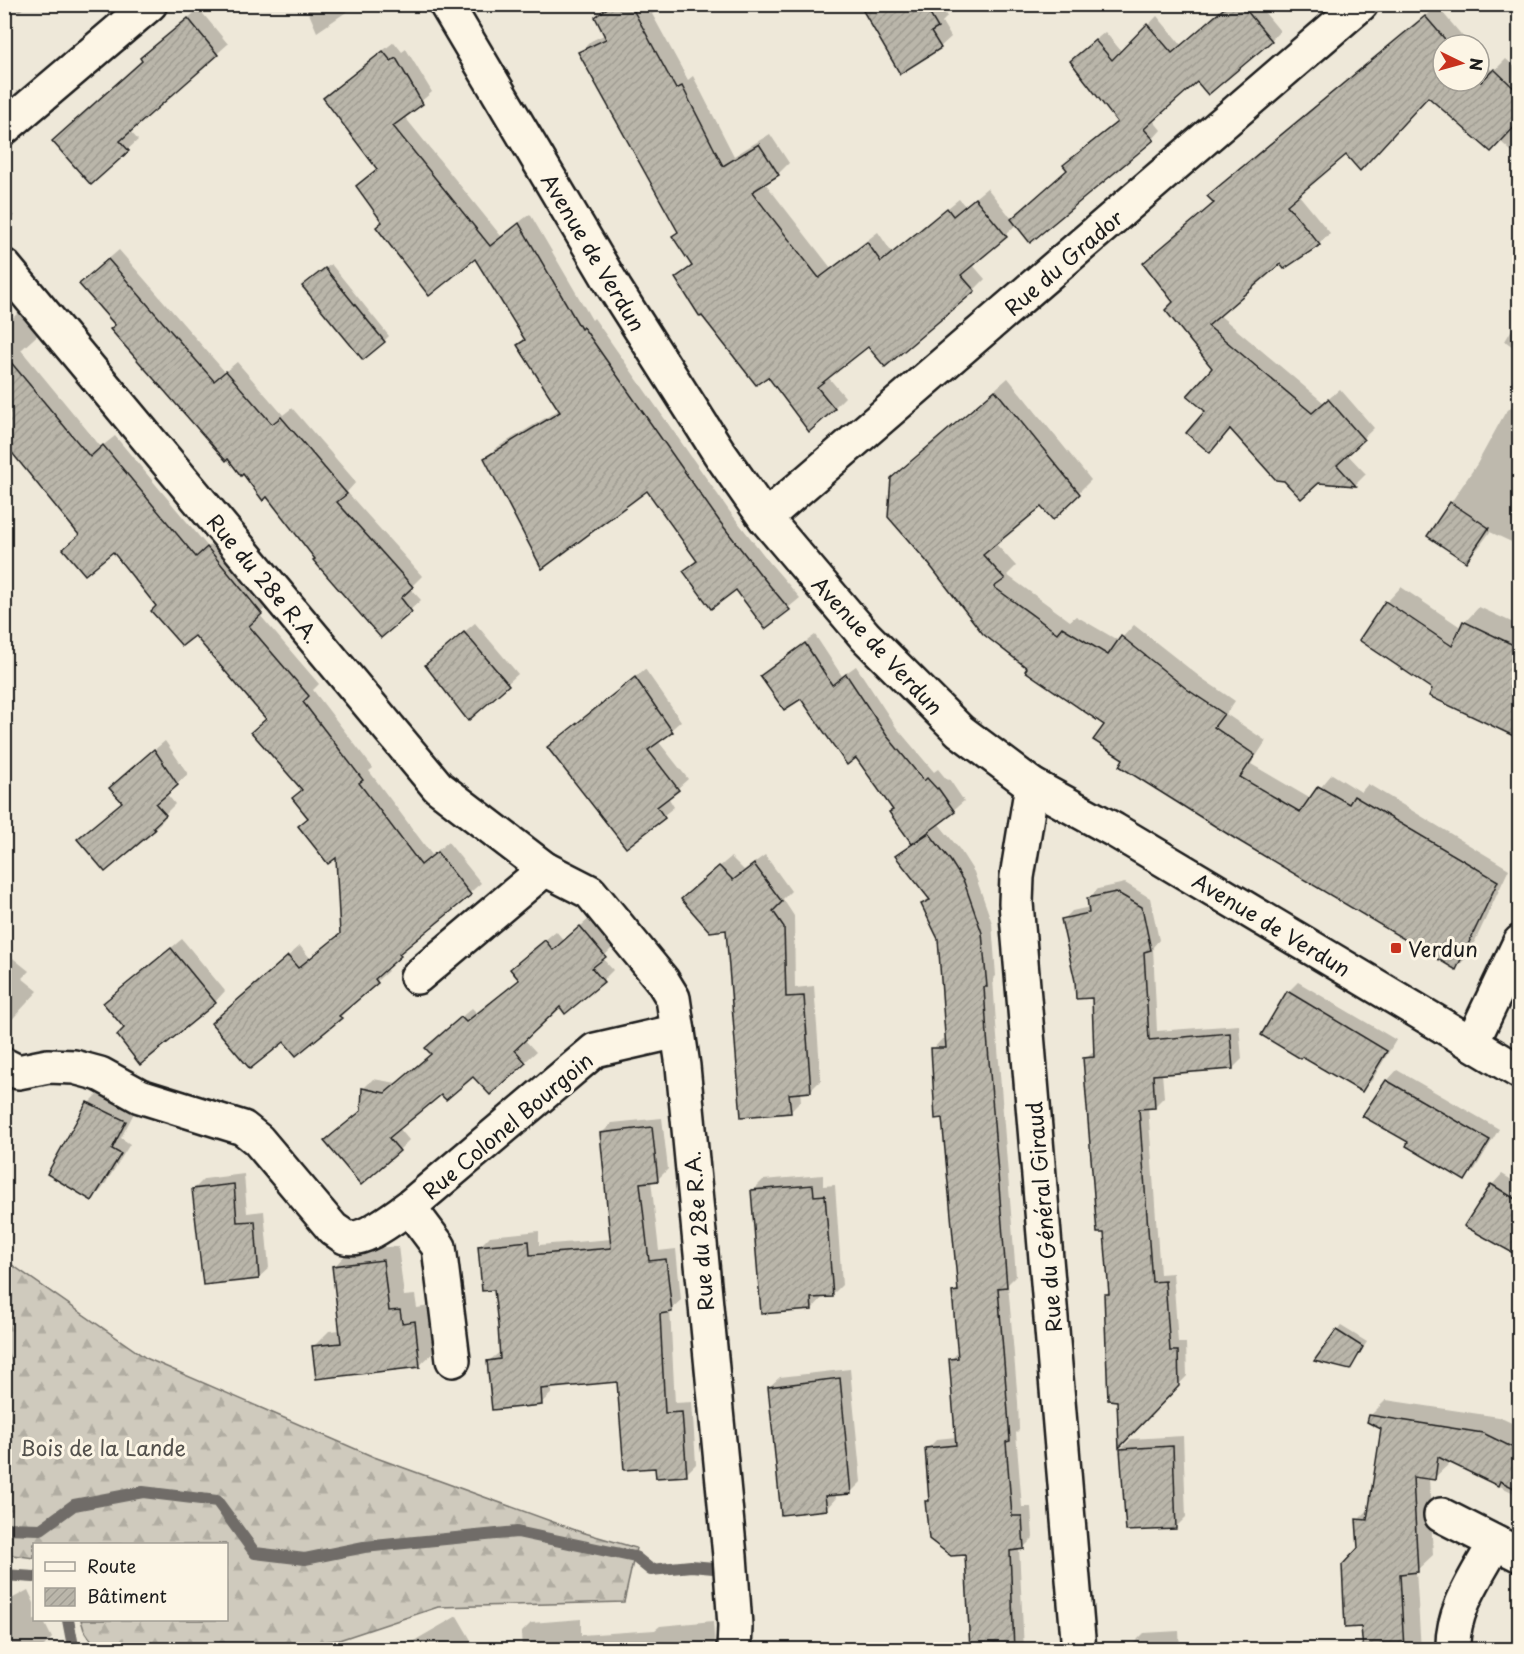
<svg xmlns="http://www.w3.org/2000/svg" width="1524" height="1654" font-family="'Playpen Sans',sans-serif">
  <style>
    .forest { fill: url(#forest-firs); stroke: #76736c; stroke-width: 1.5 }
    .shadow { fill: #0003 }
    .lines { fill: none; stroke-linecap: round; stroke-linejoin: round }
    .stream { stroke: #6f6c67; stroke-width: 12 }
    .building { fill: url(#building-hatch); stroke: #1c1c1c; stroke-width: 1.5 }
    .minor-casing { stroke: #1c1c1c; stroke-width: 38 }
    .major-casing { stroke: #1c1c1c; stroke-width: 38 }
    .minor { stroke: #fcf5e5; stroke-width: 33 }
    .major { stroke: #fcf5e5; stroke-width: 33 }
    .poi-dot { fill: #c8321e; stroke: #fcf5e5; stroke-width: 2 }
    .labels { text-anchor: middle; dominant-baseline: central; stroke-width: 6; stroke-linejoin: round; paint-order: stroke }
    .street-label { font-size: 21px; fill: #1c1c1c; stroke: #fcf5e5 }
    .poi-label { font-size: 21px; fill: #1c1c1c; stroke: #fcf5e5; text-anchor: start }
    .park-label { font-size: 21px; fill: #52504c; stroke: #fcf5e5 }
  </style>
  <defs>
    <pattern id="forest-firs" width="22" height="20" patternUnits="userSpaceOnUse" patternTransform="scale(1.5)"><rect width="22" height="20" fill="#cfcabd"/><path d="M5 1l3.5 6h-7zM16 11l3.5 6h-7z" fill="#b1ada2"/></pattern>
    <pattern id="building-hatch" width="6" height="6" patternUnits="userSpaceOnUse" patternTransform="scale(1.5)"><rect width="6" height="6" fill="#bab6aa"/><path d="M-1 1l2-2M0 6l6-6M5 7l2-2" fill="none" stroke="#9f9c92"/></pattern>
  </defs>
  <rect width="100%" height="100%" fill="#eee8d9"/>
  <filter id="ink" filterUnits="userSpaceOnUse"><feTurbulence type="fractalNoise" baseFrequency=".0167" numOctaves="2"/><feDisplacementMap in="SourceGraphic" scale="12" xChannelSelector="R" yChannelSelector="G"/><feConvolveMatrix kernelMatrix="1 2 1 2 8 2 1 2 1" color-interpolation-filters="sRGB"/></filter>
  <g filter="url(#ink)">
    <polygon class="forest" points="5,1260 146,1358 374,1457 578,1531 636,1548 624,1602 438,1607 339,1640 257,1649 119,1650 93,1643 84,1630 81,1620 226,1620 226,1544 34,1544 34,1558 5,1554"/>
    <g class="shadow">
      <polygon points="13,4 28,4 19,12"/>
      <polygon points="305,4 358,4 317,32"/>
      <polygon points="599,4 670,4 652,14 688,80 693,76 734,156 770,134 789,163 778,174 765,183 831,268 878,232 892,253 959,199 965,206 987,188 1012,219 1068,169 1065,165 1074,156 1118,121 1081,52 1105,32 1122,52 1157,16 1182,46 1227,6 1226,4 1263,4 1260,7 1280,31 1271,40 1197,80 1152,119 1161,130 1153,139 1017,224 972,264 985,279 974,290 868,345 828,377 845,397 834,408 768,375 677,278 693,264 674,236 679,231 580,52 591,41 606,34 602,12"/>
      <polygon points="865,4 940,4 947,17 942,22 951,37 940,47"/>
      <polygon points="1437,6 1470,45 1443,45 1443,81 1479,81 1479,56 1493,72 1506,59 1520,72 1520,159 1500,141 1429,95 1347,153 1298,194 1330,233 1319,244 1280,262 1218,314 1324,403 1340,389 1374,428 1347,454 1366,474 1355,485 1319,482 1231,428 1221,440 1207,411 1214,368 1175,302 1145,263 1215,202 1209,196 1220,185"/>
      <polygon points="199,9 228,44 130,131 138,140 91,183 144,60 152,48"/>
      <polygon points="394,42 402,52 406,49 432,92 404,116 501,236 530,214 592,320 594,318 730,512 770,563 800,598 766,626 736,588 685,571 697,559 648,489 486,458 496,448 560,409 519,345 526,339 476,257 384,221 358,187 379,168 325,98 335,88"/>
      <polygon points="4,205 14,216 4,226"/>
      <polygon points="119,250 225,372 237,362 283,415 292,408 356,482 347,492 422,576 410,588 421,600 382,636 317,559 268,494 243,472 117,325 91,274"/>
      <polygon points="331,264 389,336 384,341 308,282"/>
      <polygon points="24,308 43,330 21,350 101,447 115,436 208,547 219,537 272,602 259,614 319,684 313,690 373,768 369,771 432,855 448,842 481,883 385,967 388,971 350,1005 351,1006 340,1017 296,1054 284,1040 224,1012 300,946 310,958 341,932 338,855 310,817 303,790 267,719 196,634 158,606 113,550 81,534 9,446 4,450 4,316 9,321"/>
      <polygon points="1520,316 1520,352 1505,341"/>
      <polygon points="1008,378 1091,480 1053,518 1041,505 995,543 1016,566 1007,575 1070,621 1076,616 1119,641 1134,625 1200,677 1235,701 1226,714 1266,741 1251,764 1311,799 1332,774 1361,792 1368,784 1509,869 1468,956 1456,968 1125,759 1106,724 1029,668 893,478"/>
      <polygon points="1519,399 1520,546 1490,532 1479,547 1466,560 1429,535 1477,464 1505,413"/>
      <polygon points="1401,587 1462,628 1465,622 1479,607 1520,626 1520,737 1434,689 1361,639 1387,602"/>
      <polygon points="475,623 518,674 468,719 437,655"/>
      <polygon points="815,635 842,676 856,666 896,727 934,772 938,769 947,780 949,779 964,801 938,823 960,850 974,872 992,923 996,976 993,979 996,1024 1016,1276 1008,1284 1018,1402 1019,1430 1016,1433 1022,1507 1031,1507 1033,1538 1023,1548 1019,1548 1024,1650 972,1650 967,1553 927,1502 931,1498 927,1449 937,1439 956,1437 951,1360 959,1351 954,1292 959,1287 944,1117 933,1049 942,1039 947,1039 939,939 923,904 930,897 897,856 912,842 894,809 857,756 801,697 762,677 772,667"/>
      <polygon points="645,669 681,721 658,741 688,779 668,797 674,807 626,846 549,747"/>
      <polygon points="165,741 188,774 166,793 175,804 163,816 164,819 154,829 123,801 121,778"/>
      <polygon points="765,855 791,891 783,899 794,916 795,988 814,986 821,1080 811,1090 800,1091 801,1101 790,1112 727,928 693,889 731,857 744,870"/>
      <polygon points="1125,883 1150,898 1159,940 1153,947 1157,1031 1239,1025 1242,1059 1233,1068 1162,1073 1164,1097 1155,1106 1148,1107 1160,1274 1173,1273 1178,1343 1186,1343 1187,1376 1121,1444 1118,1399 1106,1294 1110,1290 1105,1231 1085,1059 1096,1050 1093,997 1076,981 1063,920 1072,911 1090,907 1089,898 1098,889"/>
      <polygon points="591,917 615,945 602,958 613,970 602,981 560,1004 524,1039 536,1052 490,1093 473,1074 441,1093 399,1128 409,1140 399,1150 336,1131 363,1109 363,1089 373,1079 397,1083 432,1053 427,1048 437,1038 472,1008 477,1013 520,979 522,959 556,931 564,941"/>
      <polygon points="182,939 225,991 215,1002 126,1028 105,1003"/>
      <polygon points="4,951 29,971 22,978 38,991 5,1027"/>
      <polygon points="1298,982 1396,1040 1372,1080 1361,1091 1288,992"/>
      <polygon points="1397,1070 1499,1129 1475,1169 1465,1179 1387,1081"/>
      <polygon points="99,1093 135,1111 121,1138 130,1144 102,1189 92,1199 89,1103"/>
      <polygon points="662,1118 668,1169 657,1180 651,1180 659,1251 676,1249 681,1300 670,1310 675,1403 692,1402 696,1464 686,1474 619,1380 551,1386 552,1393 541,1403 489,1361 501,1351 495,1288 480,1246 490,1236 539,1231 539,1245 612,1239 602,1133 612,1123"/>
      <polygon points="244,1174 247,1213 264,1211 269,1268 258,1278 194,1189 204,1179"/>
      <polygon points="1502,1174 1520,1185 1520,1250 1492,1185"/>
      <polygon points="823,1175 823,1186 835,1185 842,1285 832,1295 822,1296 822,1298 812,1309 753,1190 763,1180"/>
      <polygon points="398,1246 404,1296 415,1295 417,1308 430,1306 435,1351 419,1366 314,1346 329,1331 341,1330 334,1267 349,1251"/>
      <polygon points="1341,1326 1367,1342 1350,1368 1337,1331"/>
      <polygon points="850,1369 861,1482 851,1492 836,1494 836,1498 826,1509 769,1387 780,1377"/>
      <polygon points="1386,1400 1499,1417 1520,1427 1520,1496 1451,1462 1434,1478 1429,1477 1433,1555 1416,1571 1421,1650 1364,1650 1358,1520 1370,1508 1382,1428 1370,1416"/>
      <polygon points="1183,1436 1186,1517 1176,1527 1121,1449 1131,1439"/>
      <polygon points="28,1590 34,1603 34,1620 43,1620 52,1638 40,1650 4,1650 4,1603"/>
      <polygon points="457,1616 475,1647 473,1650 398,1650"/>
      <polygon points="581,1619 581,1635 655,1630 660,1626 713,1621 715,1650 522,1650 521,1633 531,1623"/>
      <polygon points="1179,1631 1180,1650 1134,1650 1134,1643 1144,1633"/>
    </g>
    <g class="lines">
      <g class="stream">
        <polyline points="4,1528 41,1529 74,1505 143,1492 217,1501 255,1553 305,1559 364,1547 517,1532 635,1557 651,1570 691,1566 725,1569"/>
        <polyline points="4,1575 34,1577"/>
        <polyline points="68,1620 73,1646"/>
      </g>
    </g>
    <g class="building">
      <polygon points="613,4 630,4 676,89 682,86 723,166 759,144 779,175 752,192 819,278 867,242 881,262 947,208 953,216 975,198 1007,237 961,275 975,291 885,367 868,347 817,387 835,409 809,432 768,377 756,385 702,316 700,317 675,278 692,266 672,236 678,232 578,52 606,39 595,17"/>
      <polygon points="859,4 924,4 938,28 931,32 941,48 900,74"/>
      <polygon points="1229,4 1241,4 1272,41 1208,95 1197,82 1144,129 1154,140 1030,243 1011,219 1067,170 1063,165 1117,122 1070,61 1095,40 1112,60 1147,24 1172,53"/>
      <polygon points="1425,16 1450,45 1443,45 1443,81 1479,81 1479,79 1481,82 1494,69 1520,94 1520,121 1491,152 1428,97 1360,171 1346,155 1287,205 1320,245 1284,269 1280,264 1208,326 1312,413 1328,399 1364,440 1337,465 1356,486 1319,483 1301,499 1284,481 1276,480 1230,429 1210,453 1186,433 1205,411 1187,396 1212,368 1165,310 1173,302 1143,263 1214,203 1207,196"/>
      <polygon points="188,18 218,55 120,141 129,151 91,185 52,141 142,61 140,58"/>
      <polygon points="383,51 391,61 396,58 423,104 393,126 490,246 519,223 581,329 583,327 720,522 760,574 790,610 765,629 736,590 711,609 683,571 697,561 647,491 542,569 484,458 560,412 517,345 525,340 475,259 429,296 376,227 382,222 356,186 377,169 323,98"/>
      <polygon points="108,259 214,381 226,371 272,424 281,417 347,494 337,502 413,587 401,598 412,612 381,638 313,560 315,559 267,497 263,501 243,474 241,476 228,459 226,461 110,329 115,325 79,284"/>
      <polygon points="325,268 385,342 363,360 302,286"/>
      <polygon points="4,354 90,457 103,445 196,557 207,547 262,614 249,626 309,696 303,702 363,780 359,783 421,865 437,852 471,895 399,954 401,956 375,979 378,983 339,1016 342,1018 296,1056 284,1042 250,1069 211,1023 288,956 298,968 340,934 336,858 328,864 298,826 308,818 292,798 302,790 251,732 266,719 195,636 182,646 151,611 156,606 113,552 85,575 63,549 79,535 4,443"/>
      <polygon points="995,390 1080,494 1053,520 1041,507 983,555 1005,579 994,587 1057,633 1062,627 1108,655 1121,636 1188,690 1224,714 1214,727 1255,755 1240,777 1300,812 1318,786 1349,804 1354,796 1498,881 1456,970 1234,838 1119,766 1123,759 1093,740 1104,725 1025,671 1027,668 983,634 928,563 888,517 891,478"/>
      <polygon points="1450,502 1489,528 1466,562 1427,536"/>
      <polygon points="1385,601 1452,646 1463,621 1520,648 1520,739 1429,696 1432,689 1359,640"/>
      <polygon points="464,632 509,685 468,721 425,665"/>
      <polygon points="805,643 832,685 846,674 887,736 924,781 927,778 937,789 938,788 955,812 912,844 889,812 893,810 856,758 847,765 801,699 784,710 760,676"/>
      <polygon points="635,677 673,732 648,750 679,790 657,807 665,818 626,848 547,747"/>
      <polygon points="154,749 178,785 156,804 166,815 153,827 155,830 105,872 77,839 122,802 109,788"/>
      <polygon points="929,833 950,860 964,882 982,933 987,987 984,987 987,1035 1007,1287 998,1288 1008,1412 1010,1441 1006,1442 1012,1516 1022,1516 1024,1549 1010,1551 1014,1650 970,1650 965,1555 951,1556 929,1539 925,1501 929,1501 925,1448 956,1445 949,1359 958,1358 952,1292 958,1291 942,1118 935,1119 931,1048 946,1048 938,939 921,904 930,900 895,856"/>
      <polygon points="754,864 782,902 773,911 784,927 786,997 804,996 811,1092 789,1094 791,1113 741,1117 726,930 710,932 681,899 719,866 733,880"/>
      <polygon points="1116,892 1142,907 1151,950 1144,952 1149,1040 1230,1033 1233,1069 1153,1075 1155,1108 1139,1109 1152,1282 1165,1281 1170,1351 1178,1351 1179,1386 1119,1448 1117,1401 1108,1400 1104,1294 1109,1294 1104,1233 1097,1233 1083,1058 1094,1057 1092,998 1076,999 1075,981 1061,919 1089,913 1087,898"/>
      <polygon points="580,926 606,957 592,968 604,982 565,1014 560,1007 515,1050 526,1063 490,1095 473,1077 446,1100 441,1095 389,1138 400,1151 361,1185 324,1141 361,1111 362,1088 385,1093 431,1054 425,1048 461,1017 466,1022 519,980 510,969 545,940 553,950"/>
      <polygon points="171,948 216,1003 140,1065 117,1035 124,1028 103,1003"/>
      <polygon points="1287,991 1387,1051 1362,1092 1302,1057 1301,1059 1261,1035"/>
      <polygon points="1386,1080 1490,1140 1465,1181 1406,1146 1408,1142 1362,1116"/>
      <polygon points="87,1102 126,1121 112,1149 121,1154 92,1201 47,1174"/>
      <polygon points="652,1127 658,1181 640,1183 649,1261 666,1259 672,1312 660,1314 665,1413 682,1412 687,1476 656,1478 655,1468 624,1470 617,1382 541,1389 542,1405 492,1410 487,1361 500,1359 498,1326 494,1290 482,1291 478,1246 529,1241 530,1255 611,1248 600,1133"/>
      <polygon points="234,1184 237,1222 255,1221 259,1279 203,1285 192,1189"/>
      <polygon points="1491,1184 1520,1202 1520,1257 1464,1226"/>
      <polygon points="813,1185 814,1196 825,1195 833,1297 811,1298 812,1310 761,1314 751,1190"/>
      <polygon points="383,1260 389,1311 400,1310 402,1323 415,1321 420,1367 316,1379 312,1346 341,1343 332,1266"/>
      <polygon points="1336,1330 1363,1347 1350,1370 1314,1361"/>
      <polygon points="840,1378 851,1494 825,1496 827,1510 781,1515 768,1387"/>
      <polygon points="1369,1415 1483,1433 1520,1451 1520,1491 1500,1481 1498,1486 1438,1457 1435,1480 1413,1477 1418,1572 1400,1574 1404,1650 1363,1650 1361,1627 1345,1628 1342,1565 1358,1548 1356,1519 1367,1520 1381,1429 1367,1422"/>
      <polygon points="1173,1446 1176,1529 1126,1531 1120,1449"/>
    </g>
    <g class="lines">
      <defs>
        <g id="minor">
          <polyline points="4,128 150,4"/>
          <polyline points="4,266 438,787 545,869 590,892 662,980 673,998 683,1066 730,1556 735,1626 734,1650"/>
          <polyline points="765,518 1361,4"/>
          <polyline points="1032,785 1017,877 1016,903 1079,1650"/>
          <polyline points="417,977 545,869"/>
          <polyline points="1472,1043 1520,942"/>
          <path d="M4 1065 18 1072 48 1066 74 1067 100 1074 140 1096 243 1128 258 1140 333 1229C337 1231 341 1235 345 1237 363 1243 394 1217 409 1207L595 1050 678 1031"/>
          <polyline points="409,1207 439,1247 453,1360"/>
          <polyline points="1441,1515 1520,1555"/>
          <path d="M1453 1650C1451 1611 1477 1576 1495 1543"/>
        </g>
        <polyline id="major" points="446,4 615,289 720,454 765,518 865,636 960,731 1032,785 1114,830 1520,1072"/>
      </defs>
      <use href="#minor" class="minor-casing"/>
      <use href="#major" class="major-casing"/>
      <use href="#minor" class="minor"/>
      <use href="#major" class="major"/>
    </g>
  </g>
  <rect class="poi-dot" x="1390" y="942" width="12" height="12" rx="3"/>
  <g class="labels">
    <g class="street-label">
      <text transform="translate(594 252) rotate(59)">Avenue de Verdun</text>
      <text transform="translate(1063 262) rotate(-41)">Rue du Grador</text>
      <text transform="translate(264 578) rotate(50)">Rue du 28e R.A.</text>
      <text transform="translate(878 645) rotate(47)">Avenue de Verdun</text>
      <text transform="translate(1272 924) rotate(31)">Avenue de Verdun</text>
      <text transform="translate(507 1125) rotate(-40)">Rue Colonel Bourgoin</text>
      <text transform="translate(1043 1217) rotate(-95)">Rue du Général Giraud</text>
      <text transform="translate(698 1231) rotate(-95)">Rue du 28e R.A.</text>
    </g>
    <g class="poi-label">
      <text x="1408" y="948">Verdun</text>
    </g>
    <g class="park-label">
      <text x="103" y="1447">Bois de la Lande</text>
    </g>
  </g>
  <rect width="1524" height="1654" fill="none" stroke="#fcf5e5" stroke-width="24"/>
  <rect x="12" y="12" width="1500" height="1630" fill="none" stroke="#1c1c1c" stroke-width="2" filter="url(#ink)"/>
  <rect x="33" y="1543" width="195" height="78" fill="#fcf5e5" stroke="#a29e95" stroke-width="1.5"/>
  <rect x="45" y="1562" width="30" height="9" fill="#fcf5e5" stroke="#a29e95" stroke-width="1.5"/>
  <text x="87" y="1573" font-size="18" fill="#1c1c1c">Route</text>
  <rect x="45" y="1588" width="30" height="18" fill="url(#building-hatch)" stroke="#a29e95" stroke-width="1.5"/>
  <text x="87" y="1603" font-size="18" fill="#1c1c1c">Bâtiment</text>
  <g transform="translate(1461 63) rotate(95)"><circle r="28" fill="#fcf5e5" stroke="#a29e95" stroke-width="1.5"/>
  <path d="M0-4.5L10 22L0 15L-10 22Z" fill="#c8321e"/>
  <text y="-9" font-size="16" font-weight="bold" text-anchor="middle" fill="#1c1c1c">N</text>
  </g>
</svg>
